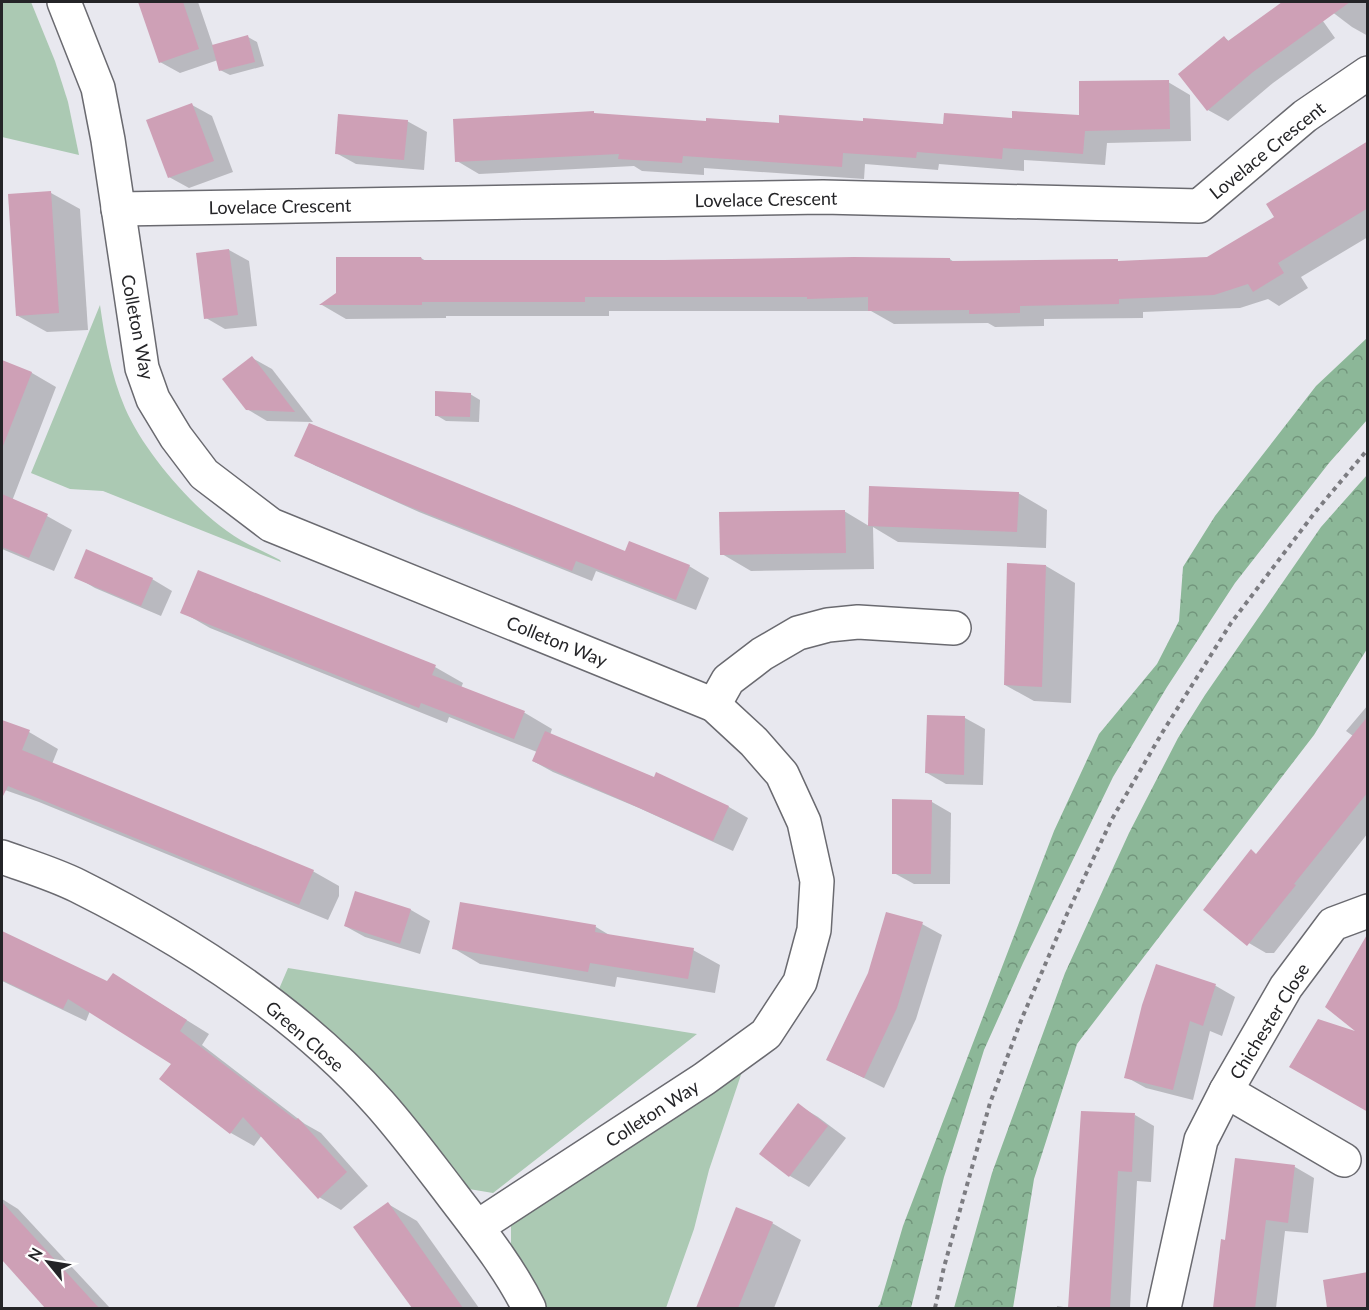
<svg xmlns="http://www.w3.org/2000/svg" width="1369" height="1310" font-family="Lato,sans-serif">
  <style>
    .grass { fill: #abc9b3 }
    .forest { fill: url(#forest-crowns) }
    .shadow { fill: #0003 }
    .building { fill: #cea0b6 }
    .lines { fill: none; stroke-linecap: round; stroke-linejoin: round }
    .minor-casing { stroke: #6a6a70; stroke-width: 36 }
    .path { stroke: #7c7c81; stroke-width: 4; stroke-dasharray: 4.5 4.5; stroke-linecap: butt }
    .minor { stroke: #fff; stroke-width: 33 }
    .labels { text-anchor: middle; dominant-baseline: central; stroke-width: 5; stroke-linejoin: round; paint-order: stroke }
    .street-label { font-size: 18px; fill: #242427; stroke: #fff }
  </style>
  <defs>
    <pattern id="forest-crowns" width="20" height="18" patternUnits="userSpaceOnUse" patternTransform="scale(1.5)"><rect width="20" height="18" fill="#8cb798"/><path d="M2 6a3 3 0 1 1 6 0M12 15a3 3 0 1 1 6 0" fill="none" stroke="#72957c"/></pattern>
  </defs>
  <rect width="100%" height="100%" fill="#e8e8ef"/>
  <g class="grass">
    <polygon points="2,2 31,2 55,61 68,102 79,155 2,137"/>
    <path d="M100 305C105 340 111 375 125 408 143 450 190 505 227 531 243 543 263 551 280 560L281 562 103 491 70 489 31 473Z"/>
    <polygon points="288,968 697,1034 493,1193 469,1189 427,1134 368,1068 279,989"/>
    <polygon points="747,1057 709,1170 694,1229 666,1308 543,1308 511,1247 511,1223"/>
  </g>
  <g class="forest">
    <polygon points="1367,338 1367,420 1329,463 1235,583 1167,687 1113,777 1023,963 984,1050 944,1177 911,1308 877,1308 880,1304 903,1226 1054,831 1099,734 1157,664 1179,621 1183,567 1215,516 1316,386"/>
    <polygon points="1367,475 1367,649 1314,735 1077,1044 1034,1179 1013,1308 954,1308 992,1173 1065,973 1129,833 1178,738 1205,695 1321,527"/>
  </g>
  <g class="shadow">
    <polygon points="140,2 198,2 213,46 248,37 257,42 264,66 230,75 220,70 218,60 180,73 160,62"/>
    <polygon points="1285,2 1304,2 1313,7 1335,38 1273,83 1228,121 1208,110 1180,74 1225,38 1230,42"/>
    <polygon points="1319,2 1368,2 1368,36 1352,27"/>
    <polygon points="1168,82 1190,95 1191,141 1107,143 1105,165 1024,160 1024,171 939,164 938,170 865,164 864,179 704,168 704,175 642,171 634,166 479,174 457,161 594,113 598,115 708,122 944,125 1081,117"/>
    <polygon points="192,105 212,116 233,172 189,188 169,177"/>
    <polygon points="407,121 427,132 424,170 356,164 336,153"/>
    <polygon points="1368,143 1368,237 1301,277 1308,288 1279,306 1268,299 1240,308 1143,312 1143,318 1044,319 1044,326 995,327 988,323 894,324 871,311 609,311 609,316 446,316 446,318 346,319 322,305 338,293 421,258 426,261 950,259 955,263 1118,261 1120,262 1208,259 1276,217"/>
    <polygon points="51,193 80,209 88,330 47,332 18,316"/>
    <polygon points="229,250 249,261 257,326 225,329 206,318"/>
    <polygon points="252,358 272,369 313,422 267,421 247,409"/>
    <polygon points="2,361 32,373 56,387 12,501 47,516 72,530 54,571 2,549"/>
    <polygon points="470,394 480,400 479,422 446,421 436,415"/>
    <polygon points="296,455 626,553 689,566 709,578 696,610 596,571 592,581 419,512 316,466"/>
    <polygon points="1018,493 1047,510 1046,548 898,542 873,527 874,569 751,571 722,554 844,511 869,526"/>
    <polygon points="1046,566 1075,583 1071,703 1034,701 1005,685"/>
    <polygon points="76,577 152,579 172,591 161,616 95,588"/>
    <polygon points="182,612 435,667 463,683 461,688 525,713 552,729 550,735 655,778 657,774 729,807 748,818 733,851 639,808 553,772 533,761 537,752 449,717 447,723 210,628"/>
    <polygon points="1368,705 1368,833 1274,953 1266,953 1242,939 1353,736 1346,731"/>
    <polygon points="928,717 965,718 985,729 983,785 946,784 927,773"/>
    <polygon points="2,722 29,732 58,749 52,764 309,869 339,886 339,896 328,920 39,802 2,789"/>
    <polygon points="932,802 951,813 950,884 914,884 894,873"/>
    <polygon points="356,893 411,910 430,921 420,954 365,937 345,926"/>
    <polygon points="922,924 942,935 916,1019 884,1088 828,1060"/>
    <polygon points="596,927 611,936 693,950 720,965 715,993 617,977 615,987 480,964 453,948"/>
    <polygon points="3,934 108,983 135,988 209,1034 202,1045 305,1124 321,1133 368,1186 341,1210 319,1197 262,1135 254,1146 231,1133 161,1079 173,1064 90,1011 86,1021 2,981"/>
    <polygon points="1157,966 1216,986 1235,997 1222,1036 1210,1031 1193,1100 1146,1088 1126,1077"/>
    <polygon points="798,1105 818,1117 846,1138 809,1187 790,1176 761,1154"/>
    <polygon points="1135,1115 1154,1126 1151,1182 1137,1181 1130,1308 1057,1308 1057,1306 1070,1308"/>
    <polygon points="1236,1159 1295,1167 1314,1178 1308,1233 1285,1231 1276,1308 1214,1308 1223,1241 1227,1241"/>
    <polygon points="2,1199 18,1209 110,1308 48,1308 2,1258"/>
    <polygon points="388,1204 417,1221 479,1308 413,1308 355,1227"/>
    <polygon points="737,1209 772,1223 801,1240 774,1308 698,1308"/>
    <polygon points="1368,1274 1368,1308 1329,1308 1324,1281"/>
  </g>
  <g class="building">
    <polygon points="138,2 183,2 199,49 159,63"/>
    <polygon points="1282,2 1350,2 1253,72 1207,111 1178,74 1224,36 1228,41"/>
    <polygon points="248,35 255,62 219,71 212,45"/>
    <polygon points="1169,80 1170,129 1085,131 1083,154 1003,148 1002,159 917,152 916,158 843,153 842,167 683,156 682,163 618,159 619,154 455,162 453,119 594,111 594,113 706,121 706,118 779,123 779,115 863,121 863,118 943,124 944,113 1012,118 1012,111 1079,115 1079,81"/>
    <polygon points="192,103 214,161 168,178 146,120"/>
    <polygon points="338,114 408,120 404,160 335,154"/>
    <polygon points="1368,141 1368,208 1278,263 1284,273 1253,292 1248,284 1214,295 1119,299 1119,304 1020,306 1020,313 969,314 969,310 868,311 868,297 807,299 807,297 585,297 585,302 422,302 422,305 319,305 336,293 336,257 421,257 422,260 665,260 854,257 950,258 950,261 1118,259 1118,261 1207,257 1274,217 1266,204"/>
    <polygon points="51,191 59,313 16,316 8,194"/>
    <polygon points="229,249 238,315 204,319 196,253"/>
    <polygon points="252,356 295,412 246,410 222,379"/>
    <polygon points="2,360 32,372 3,446 2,446"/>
    <polygon points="435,391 471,393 470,417 435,416"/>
    <polygon points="309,423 625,551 629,541 690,565 676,600 576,561 572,571 398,502 294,456"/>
    <polygon points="869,486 1019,492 1017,532 868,526"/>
    <polygon points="2,494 48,514 29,558 2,547"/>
    <polygon points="845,510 846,553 720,555 719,512"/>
    <polygon points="86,549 153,578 141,606 74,578"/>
    <polygon points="1007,563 1046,565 1042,687 1004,685"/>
    <polygon points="198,570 436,665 432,675 525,711 514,739 421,703 419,708 180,613"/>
    <polygon points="927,715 965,716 964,775 925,773"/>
    <polygon points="1368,716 1368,792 1294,884 1296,885 1247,946 1203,910 1251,849 1256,854"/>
    <polygon points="2,720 30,730 22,750 314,870 299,905 8,786 2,798"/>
    <polygon points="545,731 654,777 656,772 729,806 713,841 617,798 532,761"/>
    <polygon points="892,799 932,800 931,874 892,874"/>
    <polygon points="355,891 411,909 400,944 344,926"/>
    <polygon points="460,902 596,925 595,932 694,948 688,979 590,963 588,972 452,949"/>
    <polygon points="886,912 923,922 897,1008 864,1078 826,1060 868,973"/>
    <polygon points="2,931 107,981 113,973 187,1020 180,1031 296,1120 298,1118 347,1172 318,1199 243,1117 230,1134 159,1079 171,1064 68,999 63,1009 2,980"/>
    <polygon points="1368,933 1368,1112 1289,1067 1318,1019 1355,1031 1325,1007"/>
    <polygon points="1156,964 1216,984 1203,1026 1190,1021 1173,1090 1124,1078 1142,1005"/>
    <polygon points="798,1103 828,1126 789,1177 759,1154"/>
    <polygon points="1081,1111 1135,1113 1132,1172 1118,1171 1110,1308 1068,1308"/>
    <polygon points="1235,1158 1295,1165 1288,1223 1266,1220 1255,1308 1213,1308 1221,1239 1225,1240"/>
    <polygon points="2,1202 99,1308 45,1308 2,1260"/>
    <polygon points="388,1202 463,1308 412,1308 353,1227"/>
    <polygon points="736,1207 773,1222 738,1308 696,1308"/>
    <polygon points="1368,1272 1368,1308 1327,1308 1323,1280"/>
  </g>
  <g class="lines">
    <defs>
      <g id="minor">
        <polyline points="64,2 98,88 108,140 142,368 153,399 176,437 204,474 271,525 714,705 754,742 782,774 804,822 817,881 814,930 800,982 766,1034 704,1079 477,1227"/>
        <polyline points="118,209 823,197 1199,206 1305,116 1368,73"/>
        <polyline points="714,705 728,680 762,654 798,633 828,625 858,622 954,628"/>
        <path d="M2 857C27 866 54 874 78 886 188 941 297 1011 379 1103 404 1131 427 1162 450 1192 478 1229 509 1267 529 1308"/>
        <polyline points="1226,1091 1344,1160"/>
        <polyline points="1164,1308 1201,1140 1226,1091 1286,987 1333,924 1368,911"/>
      </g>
    </defs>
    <use href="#minor" class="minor-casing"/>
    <polyline class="path" points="935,1308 944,1267 990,1103 1022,1018 1067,914 1112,819 1162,733 1231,623 1316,511 1368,449"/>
    <use href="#minor" class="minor"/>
  </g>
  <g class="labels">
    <g class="street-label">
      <text transform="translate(1267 150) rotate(-39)">Lovelace Crescent</text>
      <text transform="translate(766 199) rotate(-1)">Lovelace Crescent</text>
      <text transform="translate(280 206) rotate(-1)">Lovelace Crescent</text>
      <text transform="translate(138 327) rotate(79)">Colleton Way</text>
      <text transform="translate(557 641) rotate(22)">Colleton Way</text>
      <text transform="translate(1269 1021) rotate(-58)">Chichester Close</text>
      <text transform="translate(305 1036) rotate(41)">Green Close</text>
      <text transform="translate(652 1113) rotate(-33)">Colleton Way</text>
    </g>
  </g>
  <rect width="1369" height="1310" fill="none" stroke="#242427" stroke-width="6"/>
  <g transform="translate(48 1262) rotate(300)" stroke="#ffffff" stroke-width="4.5" paint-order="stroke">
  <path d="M0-4.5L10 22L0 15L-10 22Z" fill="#242427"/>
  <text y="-9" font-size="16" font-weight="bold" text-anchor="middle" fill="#242427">N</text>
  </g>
</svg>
